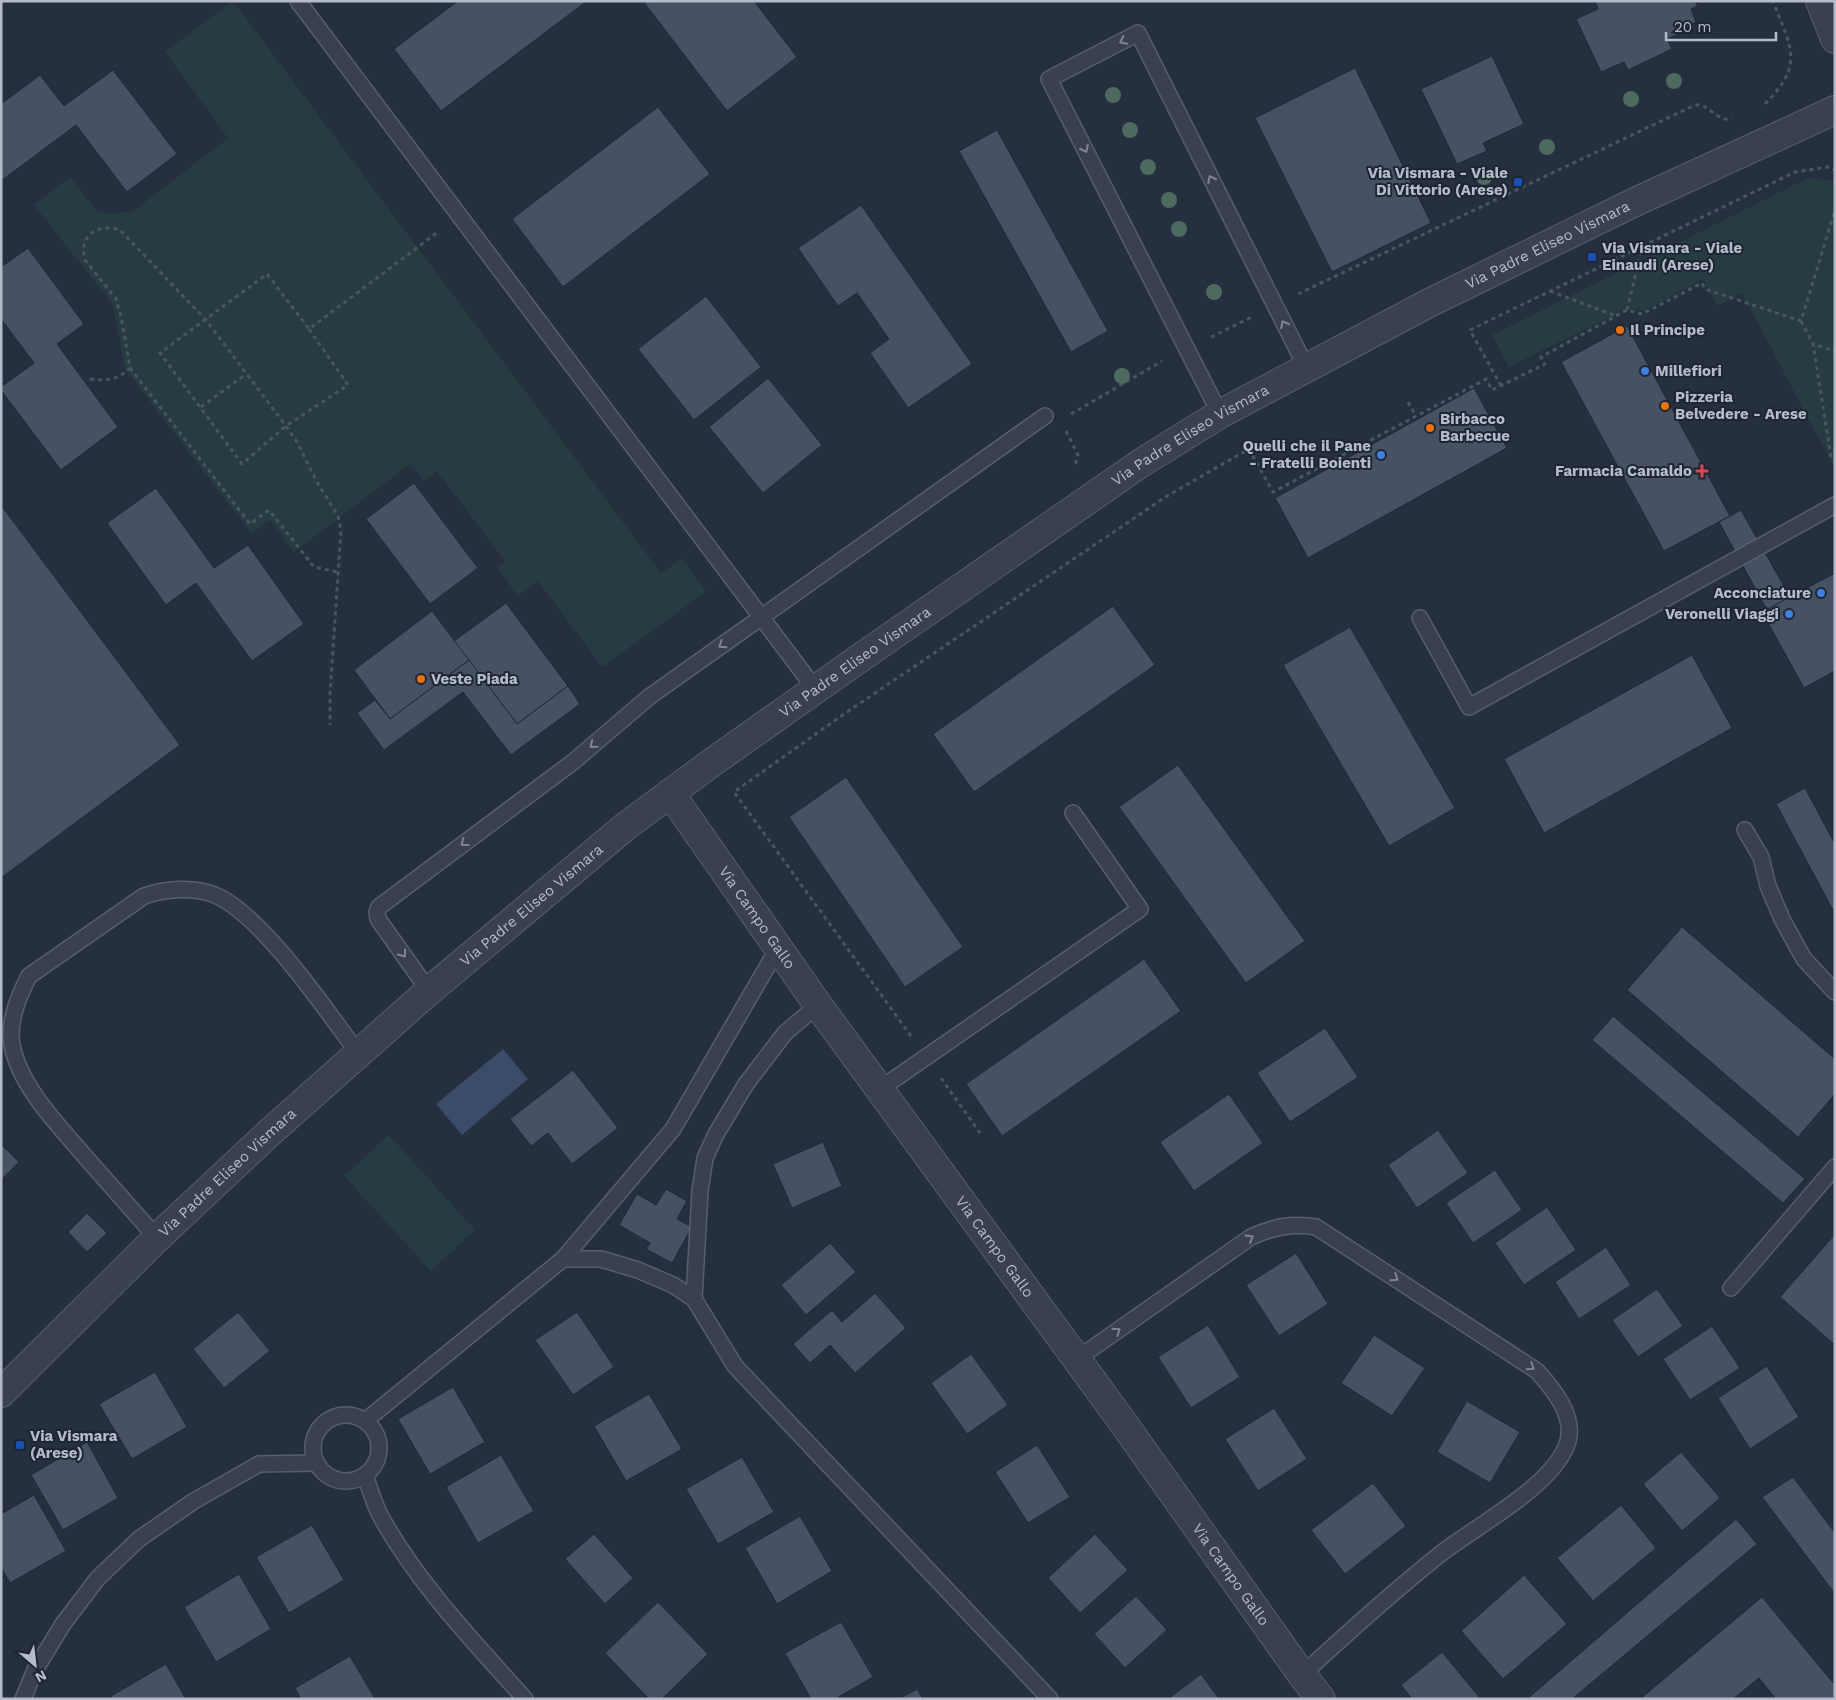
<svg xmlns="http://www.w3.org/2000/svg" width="1836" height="1700" font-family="'Work Sans',sans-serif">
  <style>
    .green { fill: #273c40 }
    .water { fill: #3a4c68 }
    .building { fill: #465163; stroke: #202836 }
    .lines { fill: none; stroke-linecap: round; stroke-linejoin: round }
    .lane-casing { stroke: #575f6c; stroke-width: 18 }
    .street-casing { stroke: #575f6c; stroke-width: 30 }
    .path { stroke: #45595d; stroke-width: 3; stroke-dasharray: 4 4; stroke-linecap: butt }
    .lane { stroke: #39414f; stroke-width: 15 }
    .street { stroke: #39414f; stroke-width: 28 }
    .tree { fill: #4c6a5e }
    .oneway { stroke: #7d8592 }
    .transit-dot { fill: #1a4fb4; stroke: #1e2634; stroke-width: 2 }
    .food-dot { fill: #e8710a; stroke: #1e2634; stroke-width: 2 }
    .shop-dot { fill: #3f7fe0; stroke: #1e2634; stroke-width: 2 }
    .health-dot { fill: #e0444e; stroke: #1e2634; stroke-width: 2 }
    .labels { text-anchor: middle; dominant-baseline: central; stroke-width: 4; stroke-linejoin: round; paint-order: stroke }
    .poi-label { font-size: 15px; font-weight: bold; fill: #b5bcc9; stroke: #1e2634; text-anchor: start }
    .street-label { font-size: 15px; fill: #b5bcc9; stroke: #1e2634 }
  </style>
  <rect width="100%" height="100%" fill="#252f3f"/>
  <g class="green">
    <polygon points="233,1 661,573 682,558 706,592 602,667 538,581 518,596 497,568 505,561 437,471 424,481 410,464 294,552 270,520 251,533 125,369 113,305 34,205 70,177 96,210 107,213 132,212 228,138 165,52"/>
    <polygon points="1808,178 1835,181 1835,469 1742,293 1717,306 1703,279 1644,311 1628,308 1509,367 1492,335"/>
    <polygon points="389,1135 475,1230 431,1271 344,1176"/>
  </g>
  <polygon class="water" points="503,1049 528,1079 462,1135 436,1104"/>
  <g class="building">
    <polygon points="458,1 587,1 441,111 394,49"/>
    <polygon points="643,1 754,1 797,57 727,111"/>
    <polygon points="1595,1 1695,1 1698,6 1691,9 1696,22 1682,29 1683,32 1667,39 1672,49 1628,70 1624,62 1601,72 1576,19 1598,9"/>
    <polygon points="1492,56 1524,124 1483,143 1487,151 1457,164 1421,89"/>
    <polygon points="1355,68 1431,223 1332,272 1255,118"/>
    <polygon points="113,70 177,154 127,192 76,125 1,181 1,104 40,75 64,106"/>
    <polygon points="658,107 710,174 563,287 512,219"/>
    <polygon points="997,130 1108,331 1071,352 959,151"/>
    <polygon points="861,205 972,364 908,408 870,353 889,339 857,293 838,306 798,248"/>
    <polygon points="28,248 84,324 57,344 118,427 61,470 1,390 1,387 34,363 1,319 1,267"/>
    <polygon points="706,296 761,367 694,420 638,349"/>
    <polygon points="1627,326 1730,516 1664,551 1561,362"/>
    <polygon points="768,378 822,445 763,493 709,427"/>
    <polygon points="1474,388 1507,448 1308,558 1275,498"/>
    <polygon points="414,483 478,568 430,604 366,519"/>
    <polygon points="156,488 214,568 248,545 304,624 252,661 196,583 166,605 107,523"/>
    <polygon points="1,505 180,745 1,878"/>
    <polygon points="1741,510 1790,597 1767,610 1719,522"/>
    <polygon points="1835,573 1835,671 1804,688 1762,612"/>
    <polygon points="506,603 568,686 517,724 454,641"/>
    <polygon points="1113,606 1155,665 974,792 933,734"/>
    <polygon points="432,611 469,660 390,719 354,670"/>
    <polygon points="1350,627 1455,808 1389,846 1283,665"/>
    <polygon points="1692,655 1732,728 1544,833 1504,759"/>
    <polygon points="469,660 517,724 568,686 580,704 511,755 463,692 384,750 357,713 375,700 390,719"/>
    <polygon points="1178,765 1305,941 1246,983 1119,807"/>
    <polygon points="846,777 963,947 905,987 789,817"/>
    <polygon points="1805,788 1835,844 1835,914 1776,804"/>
    <polygon points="1682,927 1835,1059 1835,1094 1798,1137 1627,990"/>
    <polygon points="1144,959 1181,1011 1002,1136 966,1084"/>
    <polygon points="1613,1016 1805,1179 1783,1203 1592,1040"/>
    <polygon points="1325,1028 1358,1077 1290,1122 1257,1073"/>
    <polygon points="573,1070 618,1128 572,1164 548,1133 531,1146 510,1119"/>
    <polygon points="1229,1094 1263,1143 1194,1191 1160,1142"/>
    <polygon points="1438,1130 1468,1173 1417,1208 1388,1165"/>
    <polygon points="823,1142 842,1186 792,1208 773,1164"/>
    <polygon points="1,1144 19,1162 1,1180"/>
    <polygon points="1495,1170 1522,1210 1473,1243 1446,1203"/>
    <polygon points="666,1189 687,1201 677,1219 692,1227 672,1263 646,1249 650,1243 619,1225 637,1194 656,1205"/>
    <polygon points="1547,1207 1576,1250 1524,1285 1495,1243"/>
    <polygon points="87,1213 107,1233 87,1252 68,1232"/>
    <polygon points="1835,1234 1835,1345 1780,1297"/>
    <polygon points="830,1243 856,1272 806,1315 781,1285"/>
    <polygon points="1606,1247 1631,1285 1579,1319 1555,1282"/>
    <polygon points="1296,1253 1328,1304 1279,1336 1246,1285"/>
    <polygon points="1657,1289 1683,1326 1638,1357 1612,1320"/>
    <polygon points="875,1293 906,1328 855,1373 830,1345 810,1363 793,1344 832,1310 842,1322"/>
    <polygon points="238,1312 270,1351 224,1388 193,1349"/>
    <polygon points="577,1312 614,1367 573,1395 535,1340"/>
    <polygon points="1208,1325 1240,1377 1191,1408 1158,1357"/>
    <polygon points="1712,1326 1740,1368 1690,1400 1663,1359"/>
    <polygon points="1374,1335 1425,1368 1392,1416 1341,1383"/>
    <polygon points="971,1354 1008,1405 967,1434 931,1383"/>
    <polygon points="1767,1366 1799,1417 1750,1449 1718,1398"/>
    <polygon points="155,1372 187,1427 132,1459 99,1404"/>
    <polygon points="453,1387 485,1442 430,1474 398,1419"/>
    <polygon points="649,1394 682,1449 626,1481 594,1426"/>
    <polygon points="1467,1401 1520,1432 1490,1483 1437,1452"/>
    <polygon points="1274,1408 1307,1459 1258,1491 1225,1439"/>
    <polygon points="87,1442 118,1498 63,1530 31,1475"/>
    <polygon points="1037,1445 1070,1497 1028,1523 995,1472"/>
    <polygon points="1681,1452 1720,1498 1682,1531 1643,1484"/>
    <polygon points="501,1455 534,1511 478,1543 446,1487"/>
    <polygon points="742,1457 774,1512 718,1544 686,1489"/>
    <polygon points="1793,1477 1835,1533 1835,1594 1762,1497"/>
    <polygon points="1373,1483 1406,1526 1345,1574 1311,1530"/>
    <polygon points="34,1495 66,1551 10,1583 1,1567 1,1514"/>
    <polygon points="1621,1505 1656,1548 1593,1601 1557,1558"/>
    <polygon points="800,1516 832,1571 777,1604 745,1548"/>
    <polygon points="1736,1519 1757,1544 1572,1699 1527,1699"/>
    <polygon points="312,1525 344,1580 289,1613 256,1557"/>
    <polygon points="594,1534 633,1578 605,1604 565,1559"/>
    <polygon points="1095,1534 1128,1570 1080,1613 1048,1578"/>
    <polygon points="239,1574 271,1629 216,1662 184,1607"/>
    <polygon points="1524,1575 1567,1624 1503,1679 1461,1631"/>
    <polygon points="1136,1596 1167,1630 1125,1668 1094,1634"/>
    <polygon points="1762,1597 1835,1685 1835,1699 1776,1699 1759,1678 1733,1699 1640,1699"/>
    <polygon points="658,1602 708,1654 662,1699 649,1699 605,1653"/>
    <polygon points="841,1622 873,1677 835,1699 811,1699 785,1653"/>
    <polygon points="1442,1652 1479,1697 1477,1699 1412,1699 1401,1685"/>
    <polygon points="350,1656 375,1699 301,1699 295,1688"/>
    <polygon points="166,1664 186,1699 112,1699 111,1696"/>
    <polygon points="1201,1674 1219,1699 1168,1699"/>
    <polygon points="917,1689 923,1699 899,1699"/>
  </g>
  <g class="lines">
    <defs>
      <g id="lane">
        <polyline points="298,1 816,690"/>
        <polyline points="1220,414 1049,79 1138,33 1306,367"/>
        <polyline points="1420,618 1469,707 1835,505"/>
        <polyline points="1745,830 1761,857 1768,886 1782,919 1804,959 1835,992"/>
        <polyline points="429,991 378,919 377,912 379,907 573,762 649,697 1045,416"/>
        <polyline points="880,1089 1140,909 1073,813"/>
        <path d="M157 1238C135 1213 112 1187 89 1161 62 1129 20 1088 12 1045 8 1023 19 995 29 976L144 896C165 889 193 886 215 895 262 915 326 1010 358 1053"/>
        <polyline points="563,1259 673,1129 778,948"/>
        <polyline points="1731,1288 1835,1167"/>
        <polyline points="694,1299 700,1191 705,1158 716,1134 746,1084 785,1033 818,1005"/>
        <path d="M1077 1359 1251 1237C1273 1227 1292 1223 1316 1227L1537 1371C1553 1389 1575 1415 1568 1441 1556 1485 1474 1527 1439 1555 1392 1593 1346 1634 1302 1675"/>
        <circle cx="346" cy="1448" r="33"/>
        <polyline points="365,1421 563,1259 601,1259 638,1270 673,1285 694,1299 735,1366 1050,1699"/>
        <path d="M365 1476C370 1489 374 1503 380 1515 417 1583 474 1642 525 1699"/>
        <polyline points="23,1699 35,1670 63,1624 98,1578 139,1539 194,1501 259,1464 317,1463"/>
      </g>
      <g id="street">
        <polyline points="1820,1 1835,39"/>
        <path id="s1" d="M670 793 818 1005 1119 1417 1302 1675 1321 1699"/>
        <path id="s2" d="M1 1393 157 1238 269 1133 429 991 626 826 714 761 860 658 1141 463 1220 414 1429 303 1635 202 1835 110"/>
      </g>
    </defs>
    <use href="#lane" class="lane-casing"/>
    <use href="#street" class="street-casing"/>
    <g class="path">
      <path d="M1765 104C1805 64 1791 48 1773 1"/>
      <polyline points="1550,291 1616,316"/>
      <path d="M1298 294 1695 105C1709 103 1716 122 1732 119"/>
      <polyline points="1627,310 1642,247"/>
      <polyline points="1801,321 1813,344"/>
      <polyline points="309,329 348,385 286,426 242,464 160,353 267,274 309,329 438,232"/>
      <polyline points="1211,337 1252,317"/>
      <polyline points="130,368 250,524 269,510 314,567 338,572"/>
      <path d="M90 379C107 381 118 380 130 368L121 316 116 299 85 260C78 235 98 223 120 230L206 320 286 426 297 442 317 482 338 516 341 530 330 694V725"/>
      <polyline points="1501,386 1470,330 1795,172 1828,167 1835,170"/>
      <polyline points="1408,402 1416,416"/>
      <polyline points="201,407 246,374"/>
      <polyline points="1071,414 1162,361"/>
      <polyline points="1066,431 1078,455 1074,468"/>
      <polyline points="1831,457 1813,344 1835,351"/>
      <polyline points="911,1036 734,792 844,714 1167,496 1249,449 1273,492 1486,379 1492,390 1545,364 1541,357 1627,310 1642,314 1702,283 1705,289 1801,321 1835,210"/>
      <polyline points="941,1078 980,1133"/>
    </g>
    <use href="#lane" class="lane"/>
    <use href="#street" class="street"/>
  </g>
  <g class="tree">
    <circle cx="1674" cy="81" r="8"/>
    <circle cx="1113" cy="95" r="8"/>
    <circle cx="1631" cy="99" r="8"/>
    <circle cx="1130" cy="130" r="8"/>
    <circle cx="1547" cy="147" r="8"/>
    <circle cx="1148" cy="167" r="8"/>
    <circle cx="1484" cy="177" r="8"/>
    <circle cx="1169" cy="200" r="8"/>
    <circle cx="1179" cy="229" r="8"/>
    <circle cx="1214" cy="292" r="8"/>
    <circle cx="1122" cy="376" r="8"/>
  </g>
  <defs><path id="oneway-chevron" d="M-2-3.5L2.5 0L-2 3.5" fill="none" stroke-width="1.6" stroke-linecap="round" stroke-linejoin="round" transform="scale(1.25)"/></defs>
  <g class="oneway">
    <use href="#oneway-chevron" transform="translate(1123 41) rotate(153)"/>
    <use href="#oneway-chevron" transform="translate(1085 149) rotate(63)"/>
    <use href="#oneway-chevron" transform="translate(1211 179) rotate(-117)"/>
    <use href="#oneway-chevron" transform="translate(1284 324) rotate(-117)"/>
    <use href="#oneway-chevron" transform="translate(722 645) rotate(145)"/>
    <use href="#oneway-chevron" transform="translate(593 745) rotate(140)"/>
    <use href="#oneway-chevron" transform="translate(464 843) rotate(143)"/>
    <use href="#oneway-chevron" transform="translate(403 954) rotate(54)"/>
    <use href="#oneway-chevron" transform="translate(1250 1238) rotate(-31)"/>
    <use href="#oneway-chevron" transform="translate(1395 1278) rotate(33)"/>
    <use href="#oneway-chevron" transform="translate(1117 1331) rotate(-35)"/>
    <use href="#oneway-chevron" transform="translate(1531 1367) rotate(34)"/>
  </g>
  <g class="transit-dot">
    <rect x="1513" y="177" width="10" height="10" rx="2.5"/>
    <rect x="1587" y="252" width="10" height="10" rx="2.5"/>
    <rect x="15" y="1440" width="10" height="10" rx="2.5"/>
  </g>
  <g class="food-dot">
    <circle cx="1620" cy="330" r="5"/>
    <circle cx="1665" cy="406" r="5"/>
    <circle cx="1430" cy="428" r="5"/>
    <circle cx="421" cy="679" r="5"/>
  </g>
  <g class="shop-dot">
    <circle cx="1645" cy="371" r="5"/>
    <circle cx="1381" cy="455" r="5"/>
    <circle cx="1821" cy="593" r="5"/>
    <circle cx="1789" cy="614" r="5"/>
  </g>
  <path class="health-dot" d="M1699.5 463.5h5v5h5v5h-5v5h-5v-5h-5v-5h5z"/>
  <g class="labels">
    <g class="poi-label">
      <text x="1508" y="173" text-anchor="end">Via Vismara - Viale<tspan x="1508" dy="17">Di Vittorio (Arese)</tspan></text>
      <text x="1602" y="248">Via Vismara - Viale<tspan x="1602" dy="17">Einaudi (Arese)</tspan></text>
      <text x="1630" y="330">Il Principe</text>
      <text x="1655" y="371">Millefiori</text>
      <text x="1675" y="397">Pizzeria<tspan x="1675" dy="17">Belvedere - Arese</tspan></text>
      <text x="1440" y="419">Birbacco<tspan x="1440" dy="17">Barbecue</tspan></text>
      <text x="1371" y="446" text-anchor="end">Quelli che il Pane<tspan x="1371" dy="17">- Fratelli Boienti</tspan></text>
      <text x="1692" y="471" text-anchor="end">Farmacia Camaldo</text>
      <text x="1811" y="593" text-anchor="end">Acconciature</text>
      <text x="1779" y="614" text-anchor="end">Veronelli Viaggi</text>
      <text x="431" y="679">Veste Piada</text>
      <text x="30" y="1436">Via Vismara<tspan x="30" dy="17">(Arese)</tspan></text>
    </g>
    <g class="street-label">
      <text stroke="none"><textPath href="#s2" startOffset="1936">Via Padre Eliseo Vismara</textPath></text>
      <text stroke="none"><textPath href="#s2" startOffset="1531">Via Padre Eliseo Vismara</textPath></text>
      <text stroke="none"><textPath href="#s2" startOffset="1126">Via Padre Eliseo Vismara</textPath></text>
      <text stroke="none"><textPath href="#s2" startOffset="721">Via Padre Eliseo Vismara</textPath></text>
      <text stroke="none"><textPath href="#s1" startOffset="152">Via Campo Gallo</textPath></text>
      <text stroke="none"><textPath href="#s2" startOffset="316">Via Padre Eliseo Vismara</textPath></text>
      <text stroke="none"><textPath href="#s1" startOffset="558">Via Campo Gallo</textPath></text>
      <text stroke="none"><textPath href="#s1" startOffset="962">Via Campo Gallo</textPath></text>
    </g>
  </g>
  <rect width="1836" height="1700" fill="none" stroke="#b5bcc9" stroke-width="5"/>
  <g transform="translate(35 1665) rotate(152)" stroke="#1e2634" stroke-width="4" paint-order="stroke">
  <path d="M0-4L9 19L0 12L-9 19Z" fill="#b5bcc9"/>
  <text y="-8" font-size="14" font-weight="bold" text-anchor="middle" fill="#b5bcc9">N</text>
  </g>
  <path d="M1666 32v8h110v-8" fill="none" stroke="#b5bcc9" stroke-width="2.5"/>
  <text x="1674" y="32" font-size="15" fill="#b5bcc9" stroke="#1e2634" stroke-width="4" paint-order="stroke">20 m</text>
</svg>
